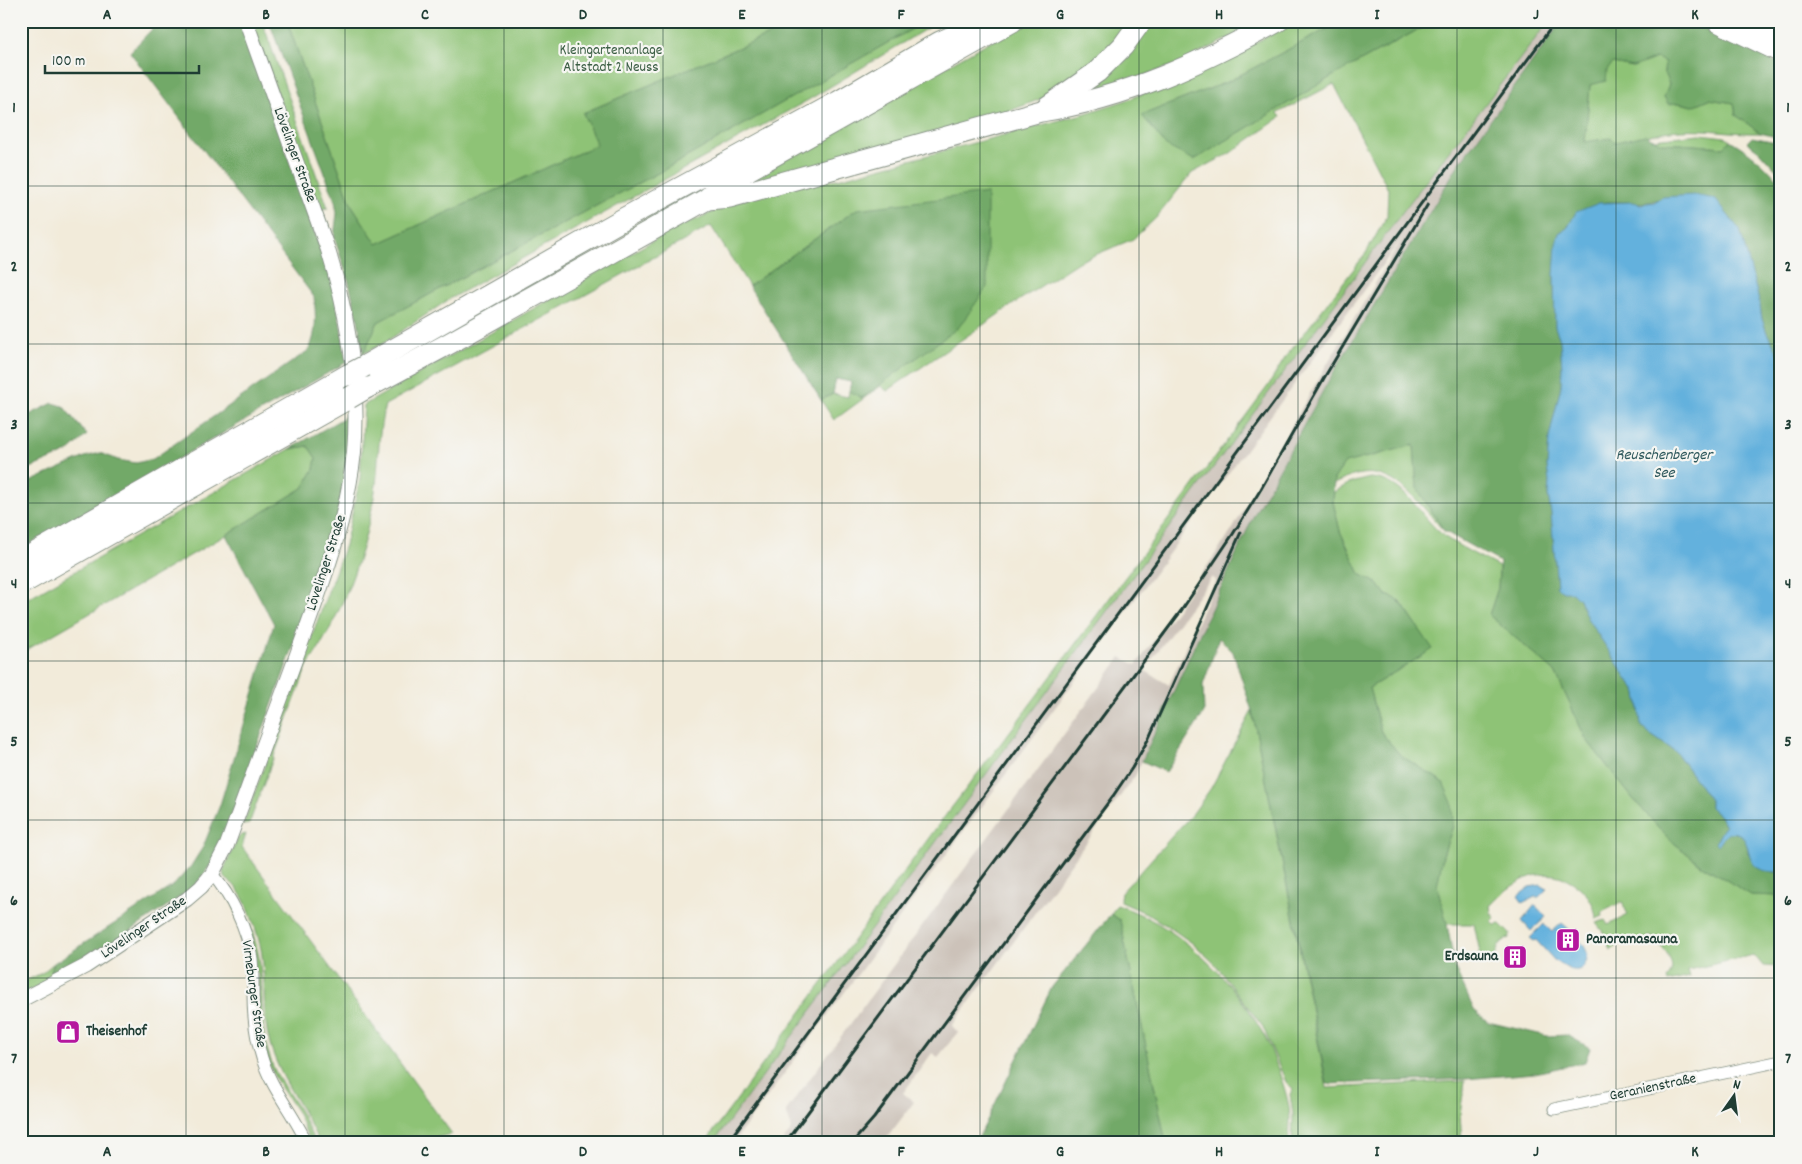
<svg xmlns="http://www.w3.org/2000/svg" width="1802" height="1164" font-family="Dekko,sans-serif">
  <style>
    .industrial { fill: #ccc2b9; fill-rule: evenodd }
    .green { fill: #8ec376; stroke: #568055 }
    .forest { fill: #72a967; stroke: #48734e }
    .water { fill: #63b1dd; stroke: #417788 }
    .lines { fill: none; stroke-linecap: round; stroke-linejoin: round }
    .minor-casing { stroke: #889487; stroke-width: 13 }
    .tertiary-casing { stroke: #889487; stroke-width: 16 }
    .motorway-casing { stroke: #889487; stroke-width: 23 }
    .minor { stroke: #fff; stroke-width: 11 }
    .tertiary { stroke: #fff; stroke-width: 14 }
    .motorway { stroke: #fff; stroke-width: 21 }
    .rail { stroke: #1f3d34; stroke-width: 3 }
    .motorway-bridge-casing { stroke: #889487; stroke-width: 23; stroke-linecap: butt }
    .motorway-bridge { stroke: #fff; stroke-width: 21 }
    .grid { fill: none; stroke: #1f3d34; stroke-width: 1; stroke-opacity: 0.55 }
    .labels { text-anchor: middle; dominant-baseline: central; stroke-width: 4.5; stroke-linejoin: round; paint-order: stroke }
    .park-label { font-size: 15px; fill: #3b5e44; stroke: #f6f6f2 }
    .street-label { font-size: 15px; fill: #1f3d34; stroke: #f6f6f2 }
    .poi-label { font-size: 15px; font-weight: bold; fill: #1f3d34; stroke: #f6f6f2; text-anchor: start }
    .water-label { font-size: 16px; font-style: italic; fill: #305a5e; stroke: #f6f6f2 }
    .neatline { fill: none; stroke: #1f3d34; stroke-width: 2 }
    .grid-label { font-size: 16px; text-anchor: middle; font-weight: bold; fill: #1f3d34 }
  </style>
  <rect width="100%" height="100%" fill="#f6f6f2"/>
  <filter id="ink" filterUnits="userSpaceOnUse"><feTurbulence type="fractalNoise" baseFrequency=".02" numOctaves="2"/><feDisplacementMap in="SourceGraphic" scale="10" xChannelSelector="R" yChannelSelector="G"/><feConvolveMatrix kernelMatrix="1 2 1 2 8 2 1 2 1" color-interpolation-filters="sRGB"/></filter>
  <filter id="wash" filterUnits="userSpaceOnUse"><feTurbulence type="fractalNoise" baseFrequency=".0096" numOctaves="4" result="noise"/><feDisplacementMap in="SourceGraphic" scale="20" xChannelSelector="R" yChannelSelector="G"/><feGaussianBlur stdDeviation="1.12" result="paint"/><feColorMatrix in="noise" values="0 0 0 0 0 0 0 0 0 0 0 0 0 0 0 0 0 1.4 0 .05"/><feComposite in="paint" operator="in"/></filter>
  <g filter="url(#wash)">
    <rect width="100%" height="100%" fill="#f2ebda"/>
    <path class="industrial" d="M1549 21H1562L1457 167 1329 380 1265 494 1135 776 952 1026 958 1032 938 1057 932 1053 903 1093 914 1102 883 1143H798L796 1139 792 1143H782L792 1129 786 1111 1121 657 1136 665 1177 609 1231 532 1320 376 1403 237 733 1143H713L1404 210ZM1212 577 1216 580 1169 685 1144 670Z"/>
    <g class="green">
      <polygon points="251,21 262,21 328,208 319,209"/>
      <polygon points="287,21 802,21 583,113 597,145 377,244 351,204"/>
      <polygon points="926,21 939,21 810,99 451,298 384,343 363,354 378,322 671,166"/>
      <polygon points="1026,21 1133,21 1086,72 1046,97 1001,114 759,181 753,175"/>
      <polygon points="1155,21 1263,21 1180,63 1076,99 1127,57"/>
      <path d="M1296 21H1342L1227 82 1142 115 1194 160 1331 77 1434 21H1549L1404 210 713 1143H705L939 824 1014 726 1268 386 1285 358 1366 253 1387 216 1388 189 1334 84 1278 113 1281 117 1229 154 1192 173 1156 218 1133 239 1078 262 1018 301 887 391 881 386 834 420 821 400 833 394 848 397 849 391 862 398 883 382 857 209 749 286 711 226 385 405C378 431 379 458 376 485 367 546 343 616 307 666L249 824 243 825 345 545 360 479 364 405 670 231 738 201 790 186 838 179 1083 114 1127 100 1231 56Z"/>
      <path d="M1657 58 1665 62 1664 73 1669 84 1664 97 1679 103 1693 106 1709 99 1734 103 1736 115 1760 133C1733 134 1707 128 1680 130 1658 131 1637 140 1616 142 1606 143 1595 142 1585 142L1590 85 1613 63 1633 67Z"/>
      <polygon points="824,116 745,164 372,379 369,375 597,247"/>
      <polygon points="1700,134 1725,137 1730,140 1725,147 1662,143 1653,139"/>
      <path d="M1414 445 1417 488 1444 531C1421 506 1395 465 1356 475 1348 477 1341 481 1334 484V479L1344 463Z"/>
      <polygon points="308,446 316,458 314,469 303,488 226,535 21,653 21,602 290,449"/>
      <path d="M1370 478C1407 479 1420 520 1448 539 1464 549 1482 558 1499 567L1498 588 1489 615 1555 672 1586 739 1634 800 1668 838 1700 864 1751 895 1781 896V967L1763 966 1754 955 1688 970 1690 977 1668 982 1667 979C1681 964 1661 947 1652 936L1631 944 1626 939 1610 950 1605 935 1596 923 1605 920 1608 925 1628 915 1622 902 1602 912 1603 916 1596 919C1595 905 1589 895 1578 886 1546 861 1513 880 1490 906L1491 913 1495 918 1492 922 1495 925 1500 924 1510 934 1509 938C1494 944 1499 954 1491 964L1484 962 1481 957 1474 924H1447L1437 886 1443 855 1453 826 1443 782 1400 755 1381 732 1369 688 1432 649 1403 605 1395 598 1386 595 1378 584 1360 574 1340 531 1333 502 1334 492 1350 483Z"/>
      <polygon points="1252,711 1327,1088 1465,1081 1460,1114 1462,1143 1292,1143 1293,1115 1290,1094 1293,1090 1286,1082 1263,1027 1216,965 1195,945 1169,927 1146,913 1121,902 1120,898 1121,893 1194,812 1211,788"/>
      <path d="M246 834 242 847 452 1134 414 1143H319C303 1105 277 1077 268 1036 261 1003 268 969 258 937 253 920 246 899 234 885 229 880 224 880 223 871L239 836Z"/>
      <path d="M231 888C247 915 259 943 261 974 263 1003 260 1030 270 1058 276 1078 290 1094 300 1111 306 1122 310 1132 315 1143H311L297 1112 275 1078 267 1060 262 1039 258 1016V975L228 889Z"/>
      <path d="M1117 905C1178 925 1229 975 1261 1030 1269 1042 1274 1058 1279 1072 1284 1087 1290 1103 1290 1120 1290 1127 1289 1135 1288 1143H1166L1120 920 1111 914Z"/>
      <polygon points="54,963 51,970 52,979 21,995 21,983 42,973"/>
    </g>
    <g class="forest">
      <path d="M160 21H240L334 287 347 362 21 549V486L85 457 100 453 118 460 136 463 153 459 309 350C317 332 316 316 314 297L130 52Z"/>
      <polygon points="269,21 287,21 351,204 377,244 597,145 583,113 802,21 926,21 671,166 378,322 363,354 358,320 348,279 334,237 337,213 335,201"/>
      <polygon points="1342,21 1434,21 1331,77 1194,160 1166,146 1142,115 1227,82"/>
      <path d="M1562 21H1695L1781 65V138L1760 133 1736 115 1734 103 1709 99 1693 106 1679 103 1668 104 1664 97 1669 84 1664 73 1665 62 1657 58 1633 67 1613 63 1607 70 1606 81 1590 85 1585 142 1610 138 1616 142 1645 135 1662 143 1724 147 1730 140C1750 152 1768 166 1781 185V358L1767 333 1762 319 1759 300 1740 230 1663 197C1643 208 1623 199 1601 203 1593 204 1568 227 1559 233L1554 275 1555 327 1560 340 1562 368 1561 386 1549 438 1547 466 1549 482 1548 495 1551 513 1557 587 1563 592 1572 591 1579 599 1587 618 1637 693 1641 725 1648 733 1676 752 1710 800V807L1720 816 1725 826 1718 844 1726 834 1732 832 1740 834 1747 841 1748 853 1769 872H1781V896L1751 895 1700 864 1668 838 1634 800 1586 739 1555 672 1489 615 1498 588 1500 562 1444 531 1417 488 1414 445 1345 463 1334 479 1333 502 1340 531 1360 574 1378 584 1386 595 1395 598 1403 606 1433 649 1369 688 1381 732 1400 755 1443 782 1452 803 1453 826 1443 855 1437 886 1447 924 1455 968 1474 1010 1488 1022 1547 1036 1567 1035 1590 1048 1585 1062 1535 1073 1465 1079 1327 1084 1252 711 1233 652 1219 638 1203 685 1204 713 1166 772 1142 761 1254 515 1329 380 1457 167Z"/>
      <polygon points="1752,137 1781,143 1781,173 1779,173 1759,151 1747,142"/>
      <polygon points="987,193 987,287 959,327 862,398 849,391 851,382 836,379 833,394 821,400 749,286 857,209"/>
      <polygon points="53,403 63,406 87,435 68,452 21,472 21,419"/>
      <polygon points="350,414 347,473 332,541 216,858 193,888 103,950 52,979 51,970 54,963 174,885 191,866 203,847 220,805 274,624 226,535 303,488 314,469 316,458 308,446 290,449"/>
      <polygon points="1111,914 1120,920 1166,1143 976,1143 1052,987"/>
    </g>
    <g class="water">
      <path d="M1694 195 1715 199 1740 230 1759 300 1762 319 1767 333 1781 358V872C1773 872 1765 872 1758 868 1744 859 1752 837 1736 833 1727 831 1723 838 1718 845L1715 843 1725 826 1720 816 1710 807V800L1676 752 1648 733 1641 725 1637 693 1587 618 1579 599 1572 592H1563L1557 587 1551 513 1548 495 1549 482 1547 466 1549 438 1561 386 1562 368 1560 340 1555 327 1554 275 1556 244 1559 233 1568 227 1576 212 1599 203 1633 202 1641 204 1654 202 1663 197Z"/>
      <polygon points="1541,885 1547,889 1539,897 1535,897 1523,903 1518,896 1530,887"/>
      <polygon points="1535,905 1546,917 1531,931 1522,921"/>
      <path d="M1562 923C1570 930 1581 939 1586 950 1590 958 1584 972 1574 970 1568 970 1561 964 1556 961H1555L1536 940 1534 941 1530 938 1544 924 1552 932Z"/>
    </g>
  </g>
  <g filter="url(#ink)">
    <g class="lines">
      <defs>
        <g id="minor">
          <path d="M212 874C232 897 247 929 252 959 254 978 252 998 254 1017 255 1031 258 1045 262 1058 270 1087 294 1114 307 1143"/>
          <polyline points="1554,1109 1781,1061"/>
        </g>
        <path id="tertiary" d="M21 1000 86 966 187 899 201 887 212 874 227 845C251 779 275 714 299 649 322 585 347 520 354 452 360 383 348 315 328 250L246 21"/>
        <g id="motorway">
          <polyline points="1717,21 1781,52"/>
          <polyline points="1760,21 1781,32"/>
          <polyline points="1047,107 1097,72 1123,46 1141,21"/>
          <path d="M707 199 730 197 1041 111C1126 98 1203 62 1278 21"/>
          <polyline points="365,366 625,218 838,102 940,42 987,21"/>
          <polyline points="366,388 450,343 707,199 723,184 1013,21"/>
          <polyline points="21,561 348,375"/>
          <polyline points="21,584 349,398"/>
        </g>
      </defs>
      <use href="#minor" class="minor-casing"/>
      <use href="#tertiary" class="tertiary-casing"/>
      <use href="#motorway" class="motorway-casing"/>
      <use href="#minor" class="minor"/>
      <use href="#tertiary" class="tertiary"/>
      <use href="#motorway" class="motorway"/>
      <g class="rail">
        <polyline points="727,1143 1556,21"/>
        <polyline points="785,1143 1181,611 1233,534 1261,489 1324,378 1428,204"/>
        <polyline points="852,1143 874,1118 1113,796 1132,768 1149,738 1241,532"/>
      </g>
      <defs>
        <g id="motorway-bridge">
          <polyline points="348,375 365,366"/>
          <polyline points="349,398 366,388"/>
        </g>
      </defs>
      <use href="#motorway-bridge" class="motorway-bridge-casing"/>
      <use href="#motorway-bridge" class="motorway-bridge"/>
    </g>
  </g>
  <path class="grid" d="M186 21V1143M345 21V1143M504 21V1143M663 21V1143M822 21V1143M980 21V1143M1139 21V1143M1298 21V1143M1457 21V1143M1616 21V1143M21 186H1781M21 344H1781M21 503H1781M21 661H1781M21 820H1781M21 978H1781"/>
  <defs>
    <symbol id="building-square" viewBox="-11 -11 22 22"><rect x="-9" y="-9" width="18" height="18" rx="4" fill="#b5179e" stroke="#f6f6f2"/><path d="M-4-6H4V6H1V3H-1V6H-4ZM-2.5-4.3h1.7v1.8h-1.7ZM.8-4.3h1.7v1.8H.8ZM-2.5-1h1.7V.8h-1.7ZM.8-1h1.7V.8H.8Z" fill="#fff"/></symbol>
    <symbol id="shop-square" viewBox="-11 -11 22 22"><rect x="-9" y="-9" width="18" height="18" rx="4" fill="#b5179e" stroke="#f6f6f2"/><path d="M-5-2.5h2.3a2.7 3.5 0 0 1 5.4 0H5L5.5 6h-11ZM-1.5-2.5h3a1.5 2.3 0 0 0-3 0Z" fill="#fff"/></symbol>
  </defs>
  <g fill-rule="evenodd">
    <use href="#building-square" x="1554" y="926" width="28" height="28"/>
    <use href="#building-square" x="1501" y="943" width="28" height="28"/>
    <use href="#shop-square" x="54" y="1018" width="28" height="28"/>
  </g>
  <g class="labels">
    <g class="park-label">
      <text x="611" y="51">Kleingartenanlage<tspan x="611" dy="17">Altstadt 2 Neuss</tspan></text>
    </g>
    <g class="street-label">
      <text transform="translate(294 155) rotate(70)">Lövelinger Straße</text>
      <text transform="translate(327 563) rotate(-72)">Lövelinger Straße</text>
      <text transform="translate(144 928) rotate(-34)">Lövelinger Straße</text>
      <text transform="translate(253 994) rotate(82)">Virneburger Straße</text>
      <text transform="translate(1653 1088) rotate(-12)">Geranienstraße</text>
    </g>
    <g class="poi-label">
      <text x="1586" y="940">Panoramasauna</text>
      <text x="1498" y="957" text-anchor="end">Erdsauna</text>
      <text x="86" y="1032">Theisenhof</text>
    </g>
    <g class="water-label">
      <text x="1664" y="455">Reuschenberger<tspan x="1664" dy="18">See</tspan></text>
    </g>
  </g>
  <rect width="1802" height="1164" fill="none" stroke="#f6f6f2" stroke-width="55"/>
  <g transform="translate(1734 1096) rotate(14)" stroke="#f6f6f2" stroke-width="4" paint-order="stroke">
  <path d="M0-4L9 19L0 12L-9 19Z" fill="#1f3d34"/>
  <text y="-8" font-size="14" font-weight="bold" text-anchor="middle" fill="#1f3d34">N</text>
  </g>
  <path d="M45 65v8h154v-8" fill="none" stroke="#1f3d34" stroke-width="2.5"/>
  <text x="52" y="65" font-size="15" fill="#1f3d34" stroke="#f6f6f2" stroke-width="4" paint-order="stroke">100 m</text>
  <rect x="28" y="28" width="1746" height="1108" class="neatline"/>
  <g class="grid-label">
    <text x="107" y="19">A</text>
    <text x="266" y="19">B</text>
    <text x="425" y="19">C</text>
    <text x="583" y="19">D</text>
    <text x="742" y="19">E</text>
    <text x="901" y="19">F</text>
    <text x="1060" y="19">G</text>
    <text x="1219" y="19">H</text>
    <text x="1377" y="19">I</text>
    <text x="1536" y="19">J</text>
    <text x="1695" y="19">K</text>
    <text x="14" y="112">1</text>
    <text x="1788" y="112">1</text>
    <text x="14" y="271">2</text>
    <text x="1788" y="271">2</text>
    <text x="14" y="429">3</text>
    <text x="1788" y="429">3</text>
    <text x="14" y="588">4</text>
    <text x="1788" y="588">4</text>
    <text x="14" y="746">5</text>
    <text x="1788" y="746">5</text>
    <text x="14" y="905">6</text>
    <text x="1788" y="905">6</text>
    <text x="14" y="1063">7</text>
    <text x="1788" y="1063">7</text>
    <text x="107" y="1156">A</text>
    <text x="266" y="1156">B</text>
    <text x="425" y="1156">C</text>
    <text x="583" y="1156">D</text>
    <text x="742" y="1156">E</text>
    <text x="901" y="1156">F</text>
    <text x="1060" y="1156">G</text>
    <text x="1219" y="1156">H</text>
    <text x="1377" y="1156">I</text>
    <text x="1536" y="1156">J</text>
    <text x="1695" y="1156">K</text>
  </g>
</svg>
